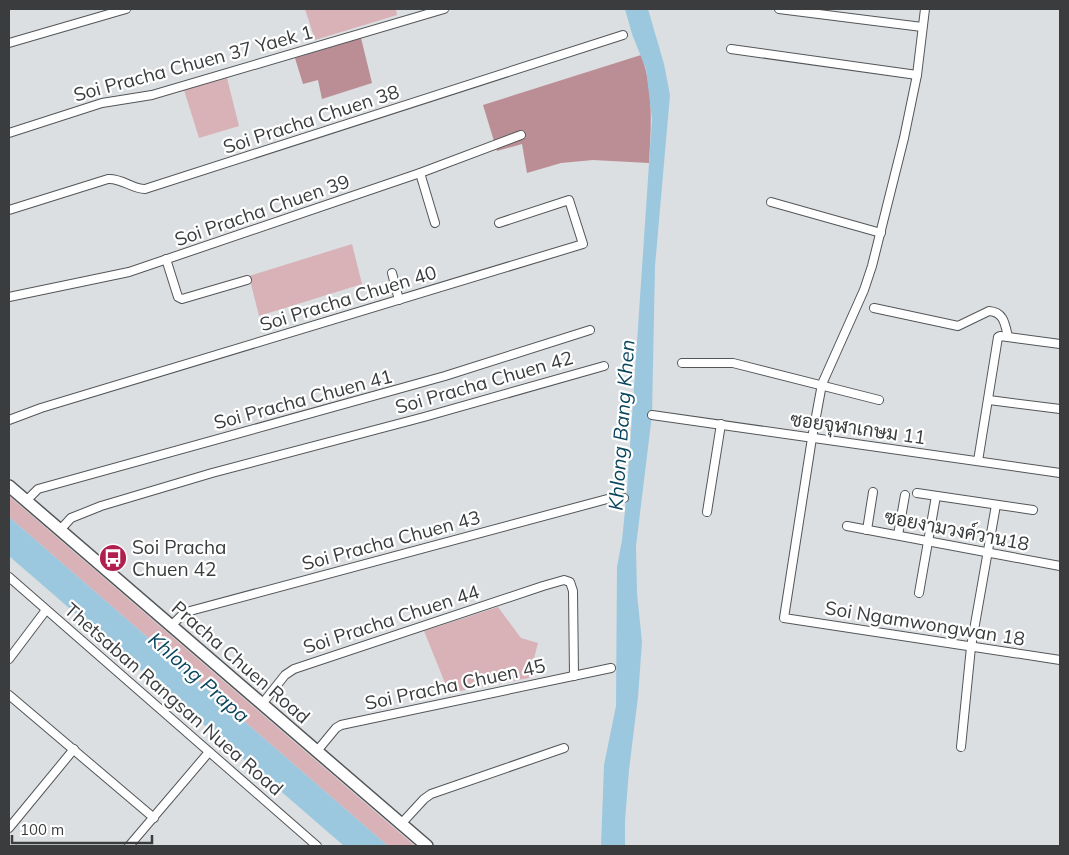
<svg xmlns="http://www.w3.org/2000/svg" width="1069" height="855" font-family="Mulish,Sarabun,sans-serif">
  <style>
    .green { fill: #d9b2b8 }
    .forest { fill: #bb8d94 }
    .water { fill: #9cc8df }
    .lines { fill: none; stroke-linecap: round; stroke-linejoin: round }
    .street-casing { stroke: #535658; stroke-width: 10 }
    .secondary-casing { stroke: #535658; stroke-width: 14 }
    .street { stroke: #fff; stroke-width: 8 }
    .secondary { stroke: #fff; stroke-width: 11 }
    .labels { text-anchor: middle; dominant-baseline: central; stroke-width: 4.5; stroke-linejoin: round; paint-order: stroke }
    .street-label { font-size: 19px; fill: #3a3c3d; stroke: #fff }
    .poi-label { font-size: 19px; fill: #3a3c3d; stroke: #fff; text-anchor: start }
    .water-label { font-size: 20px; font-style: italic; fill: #09465d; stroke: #fff }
  </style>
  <rect width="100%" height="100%" fill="#dbdfe1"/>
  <g class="green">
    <polygon points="305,9 396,9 397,15 315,40"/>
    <polygon points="227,78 239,126 199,138 184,90"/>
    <polygon points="352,244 362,284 259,316 249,276"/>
    <polygon points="9,496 415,846 388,846 9,517"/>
    <polygon points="498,607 521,638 538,643 529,678 449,693 424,631"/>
  </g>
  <g class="forest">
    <polygon points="361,38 372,83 322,99 318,80 303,84 295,58"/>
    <path d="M641 55C654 89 651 127 649 163L593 160 561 163 527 173 522 144 497 151 483 105Z"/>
  </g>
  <g class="water">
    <polygon points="625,9 648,9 664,64 670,95 655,266 652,415 636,546 637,593 642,642 638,697 629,770 625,821 625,846 601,846 604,765 616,706 617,567 622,540 627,491 652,119 646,69 632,34"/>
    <polygon points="9,517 388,846 344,846 9,556"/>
  </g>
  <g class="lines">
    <defs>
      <g id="street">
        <polyline points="779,9 922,27"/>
        <polyline points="925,9 917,75 904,138 872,266 864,290 822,384 812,438 784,618 1060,660"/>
        <polyline points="9,43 126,9"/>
        <polyline points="731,49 917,75"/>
        <polyline points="9,133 102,103 152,95 444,9"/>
        <polyline points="420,173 435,223"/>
        <polyline points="771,202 881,233"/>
        <path d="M9 210 108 179C122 178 132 189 145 189L623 35"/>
        <polyline points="166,259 178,297 182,299 247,280"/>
        <polyline points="392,273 399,300"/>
        <polyline points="9,297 129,272 420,173 521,135"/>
        <path d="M874 308 958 326 989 311C1004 312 1005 324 1008 337"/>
        <polyline points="682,363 733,363 879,400"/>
        <polyline points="989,400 1060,409"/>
        <polyline points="652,415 1060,473"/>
        <polyline points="9,420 41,408 583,244 569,200 499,223"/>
        <polyline points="978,461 998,337 1000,336 1060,344"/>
        <polyline points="917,493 1033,510"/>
        <polyline points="26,501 38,489 445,376 590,330"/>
        <polyline points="707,512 721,424"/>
        <polyline points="847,526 1060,566"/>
        <polyline points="60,530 71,518 101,506 212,473 424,417 604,366"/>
        <polyline points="867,530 873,492"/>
        <polyline points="898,535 905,495"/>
        <polyline points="9,577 317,846"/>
        <polyline points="919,593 936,496"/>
        <polyline points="172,625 182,615 190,611 611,498 624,498"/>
        <polyline points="9,659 46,610"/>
        <polyline points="9,695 154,818"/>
        <polyline points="262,704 285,675 294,669 543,586 564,580 570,582 573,591 574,676"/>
        <polyline points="961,747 971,647 996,505"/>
        <polyline points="317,751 336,728 341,725 611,668"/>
        <polyline points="401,824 424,799 431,794 564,748"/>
        <polyline points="9,828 74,749"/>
        <polyline points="129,846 209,752"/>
      </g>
      <polyline id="secondary" points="9,486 427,846"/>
    </defs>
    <use href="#street" class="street-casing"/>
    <use href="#secondary" class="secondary-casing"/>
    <use href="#street" class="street"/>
    <use href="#secondary" class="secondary"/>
  </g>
  <defs>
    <symbol id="bus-disc" viewBox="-11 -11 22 22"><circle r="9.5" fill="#b01f4e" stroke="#fff"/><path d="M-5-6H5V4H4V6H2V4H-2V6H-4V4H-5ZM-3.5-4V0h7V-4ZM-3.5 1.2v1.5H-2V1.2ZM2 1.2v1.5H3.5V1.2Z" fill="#fff"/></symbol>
  </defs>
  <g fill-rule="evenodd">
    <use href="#bus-disc" x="97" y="542" width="32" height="32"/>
  </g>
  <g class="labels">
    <g class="street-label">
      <text transform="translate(193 63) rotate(-15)">Soi Pracha Chuen 37 Yaek 1</text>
      <text transform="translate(311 119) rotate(-18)">Soi Pracha Chuen 38</text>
      <text transform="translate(262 210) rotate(-19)">Soi Pracha Chuen 39</text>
      <text transform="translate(348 298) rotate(-17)">Soi Pracha Chuen 40</text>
      <text transform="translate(484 382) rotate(-16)">Soi Pracha Chuen 42</text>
      <text transform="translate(303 399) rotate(-15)">Soi Pracha Chuen 41</text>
      <text transform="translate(858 428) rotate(8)">ซอยจุฬาเกษม 11</text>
      <text transform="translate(957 530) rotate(11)">ซอยงามวงค์วาน18</text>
      <text transform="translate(391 540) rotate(-15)">Soi Pracha Chuen 43</text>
      <text transform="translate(391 619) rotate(-18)">Soi Pracha Chuen 44</text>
      <text transform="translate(925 623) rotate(9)">Soi Ngamwongwan 18</text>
      <text transform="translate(241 662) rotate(41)">Pracha Chuen Road</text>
      <text transform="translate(455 684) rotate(-12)">Soi Pracha Chuen 45</text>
      <text transform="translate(174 699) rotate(41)">Thetsaban Rangsan Nuea Road</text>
    </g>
    <g class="poi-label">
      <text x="132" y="547">Soi Pracha<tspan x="132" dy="22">Chuen 42</tspan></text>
    </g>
    <g class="water-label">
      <text transform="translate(621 425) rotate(-86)">Khlong Bang Khen</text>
      <text transform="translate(199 677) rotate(41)">Khlong Prapa</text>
    </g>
  </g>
  <rect width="1069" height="855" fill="none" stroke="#3a3c3d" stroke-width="20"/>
  <path d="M12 835v8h140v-8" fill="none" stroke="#3a3c3d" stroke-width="2.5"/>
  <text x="20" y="835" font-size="15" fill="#3a3c3d" stroke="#ffffff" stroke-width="4" paint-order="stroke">100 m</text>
</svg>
